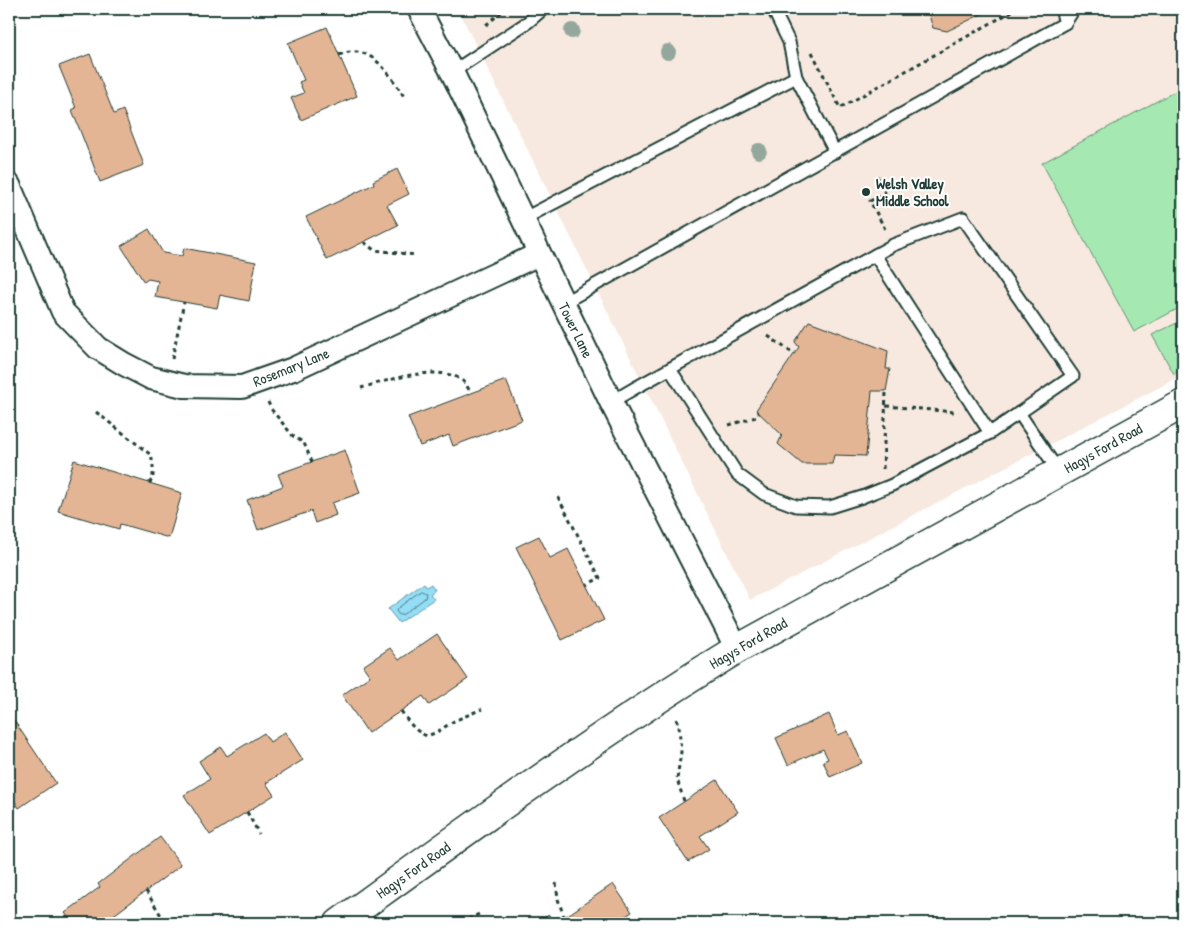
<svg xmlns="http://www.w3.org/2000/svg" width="1192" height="932" font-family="'Patrick Hand',sans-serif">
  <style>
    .built { fill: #f7e9df }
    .green { fill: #a6e8b2; stroke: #629273 }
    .water { fill: #94ddf6; stroke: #659da8 }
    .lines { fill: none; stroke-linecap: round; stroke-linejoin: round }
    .shore { stroke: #4e7d82; stroke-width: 1 }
    .building { fill: #e4b595; stroke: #1f3d34 }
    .service-casing { stroke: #1f3d34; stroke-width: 15 }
    .minor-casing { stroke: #1f3d34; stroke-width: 26 }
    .tertiary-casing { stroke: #1f3d34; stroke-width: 31 }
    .path { stroke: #1f3d34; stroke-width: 3; stroke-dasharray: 4 4; stroke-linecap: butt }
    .service { stroke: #fff; stroke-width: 11 }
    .minor { stroke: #fff; stroke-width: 22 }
    .tertiary { stroke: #fff; stroke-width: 28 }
    .tree { fill: #93a79d }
    .poi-dot { fill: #1f3d34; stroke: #fff; stroke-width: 2 }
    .labels { text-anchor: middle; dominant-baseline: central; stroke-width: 4; stroke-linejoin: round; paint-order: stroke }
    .poi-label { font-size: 15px; font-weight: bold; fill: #1f3d34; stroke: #fff; text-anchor: start }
    .street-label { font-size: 15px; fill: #1f3d34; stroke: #fff }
  </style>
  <rect width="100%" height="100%" fill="#fff"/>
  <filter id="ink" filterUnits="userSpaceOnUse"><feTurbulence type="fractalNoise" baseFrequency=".02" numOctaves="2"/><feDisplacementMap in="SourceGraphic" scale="10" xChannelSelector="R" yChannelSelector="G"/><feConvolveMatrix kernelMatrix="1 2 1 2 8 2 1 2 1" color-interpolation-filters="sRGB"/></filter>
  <g filter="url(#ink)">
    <polygon class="built" points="458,9 1183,9 1183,375 750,600"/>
    <g class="green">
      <polygon points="1183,87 1183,306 1134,332 1042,163"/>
      <polygon points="1183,320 1183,369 1174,374 1152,335"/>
    </g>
    <polygon class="water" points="424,583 426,587 431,584 435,590 430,594 434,599 399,623 388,609"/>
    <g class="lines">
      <polygon class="shore" points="421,591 426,593 425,598 402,615 399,615 396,611 397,609"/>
    </g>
    <g class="building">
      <polygon points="927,9 992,9 947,31 933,28"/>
      <polygon points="327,27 357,96 301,120 291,98 304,93 299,82 304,80 288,43"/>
      <polygon points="90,54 114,114 123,110 144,165 100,182 72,110 76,108 59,66"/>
      <polygon points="397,169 409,194 387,205 398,225 327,260 306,217 374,184 373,181"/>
      <polygon points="149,229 163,253 182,256 184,248 256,262 249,301 220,295 217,308 155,297 158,281 148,279 144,282 121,246"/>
      <polygon points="809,321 888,351 886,369 890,369 886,391 872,391 866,456 834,455 832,464 802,464 778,444 782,435 756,410 799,347 795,342"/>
      <polygon points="506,380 522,420 453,446 449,435 420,446 408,417"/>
      <polygon points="345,450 360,493 332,503 336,515 315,523 311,511 258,530 247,500 283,486 278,474"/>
      <polygon points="74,460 182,493 169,538 120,524 119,529 58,511"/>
      <polygon points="539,536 550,558 568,549 604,620 562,640 516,547"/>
      <polygon points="437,634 468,679 429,705 423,696 368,733 342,695 370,676 363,666 390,648 399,660"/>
      <polygon points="9,713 56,783 19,808 9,792"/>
      <polygon points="829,714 838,735 848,731 862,763 830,777 823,761 828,759 823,749 788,765 776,738"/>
      <polygon points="285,732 303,760 266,783 274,795 210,835 184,795 210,779 199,761 221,747 227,756 264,733 270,742"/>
      <polygon points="717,780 738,812 700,836 709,849 688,862 659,818"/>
      <polygon points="160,837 181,865 103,923 72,923 65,913 100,887 98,884"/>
      <polygon points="613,884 632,912 615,923 556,923"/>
      <polygon points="549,915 554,923 536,923"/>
    </g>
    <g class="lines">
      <defs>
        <g id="service">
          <polyline points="773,9 789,42 796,77"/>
          <polyline points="1065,23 1074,9"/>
          <polyline points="452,72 528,22 543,9"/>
          <polyline points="523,219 796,77 835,152"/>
          <polyline points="875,255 990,433"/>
          <polyline points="563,303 1065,23 1061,9"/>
          <polyline points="611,402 635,388 893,245 963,218 1073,376 990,433 892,485 862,497 830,507 796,506 764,494 737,474 670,369"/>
          <polyline points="1019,413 1059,472"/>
        </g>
        <g id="minor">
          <polyline points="419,9 454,76 611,402 737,649"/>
          <polyline points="9,185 63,312 98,348 124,364 151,378 184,386 242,387 293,369 539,254"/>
        </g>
        <path id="tertiary" d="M339 923C469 829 600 733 737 649L1183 404"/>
      </defs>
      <use href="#service" class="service-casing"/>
      <use href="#minor" class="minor-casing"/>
      <use href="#tertiary" class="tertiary-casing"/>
      <g class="path">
        <polyline points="486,25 505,9"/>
        <polyline points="812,52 840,108 1016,9"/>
        <path d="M339 55C371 41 390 75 405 98"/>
        <polyline points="877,176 885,193 870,201 885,229"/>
        <polyline points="364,242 374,250 416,255"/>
        <polyline points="768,336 794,354"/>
        <polyline points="172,359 184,302"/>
        <path d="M361 388C386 381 443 361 465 383 467 386 469 390 471 393"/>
        <polyline points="268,402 271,409 293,436 304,443 312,462"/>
        <polyline points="886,406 955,412"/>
        <polyline points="96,412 151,455 153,464 153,479 149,483"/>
        <polyline points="729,425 756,417 759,413"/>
        <polyline points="883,469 886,391"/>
        <polyline points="558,497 600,578 586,585"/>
        <path d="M401 711C409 722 414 731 427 736L437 732 454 721 482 709"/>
        <polyline points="676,719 679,726 681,752 677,779 684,801"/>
        <polyline points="247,812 259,834"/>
        <polyline points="556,883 558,899 564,917"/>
        <polyline points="146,891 162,917"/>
        <polyline points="461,923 479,914"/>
      </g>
      <use href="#service" class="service"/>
      <use href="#minor" class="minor"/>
      <use href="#tertiary" class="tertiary"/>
    </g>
    <g class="tree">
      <circle cx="572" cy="31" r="8"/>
      <circle cx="668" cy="52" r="8"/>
      <circle cx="759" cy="151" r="8"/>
    </g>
  </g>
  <circle class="poi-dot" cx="866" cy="192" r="5"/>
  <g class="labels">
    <g class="poi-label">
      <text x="876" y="183">Welsh Valley<tspan x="876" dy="17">Middle School</tspan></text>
    </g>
    <g class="street-label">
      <text transform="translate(576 330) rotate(64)">Tower Lane</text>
      <text transform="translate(291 367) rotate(-22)">Rosemary Lane</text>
      <text transform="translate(1103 448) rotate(-29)">Hagys Ford Road</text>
      <text transform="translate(748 643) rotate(-30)">Hagys Ford Road</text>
      <text transform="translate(413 870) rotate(-35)">Hagys Ford Road</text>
    </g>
  </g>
  <rect width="1192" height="932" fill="none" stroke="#fff" stroke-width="30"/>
  <rect x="15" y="15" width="1162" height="902" fill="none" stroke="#1f3d34" stroke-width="2" filter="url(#ink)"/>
</svg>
